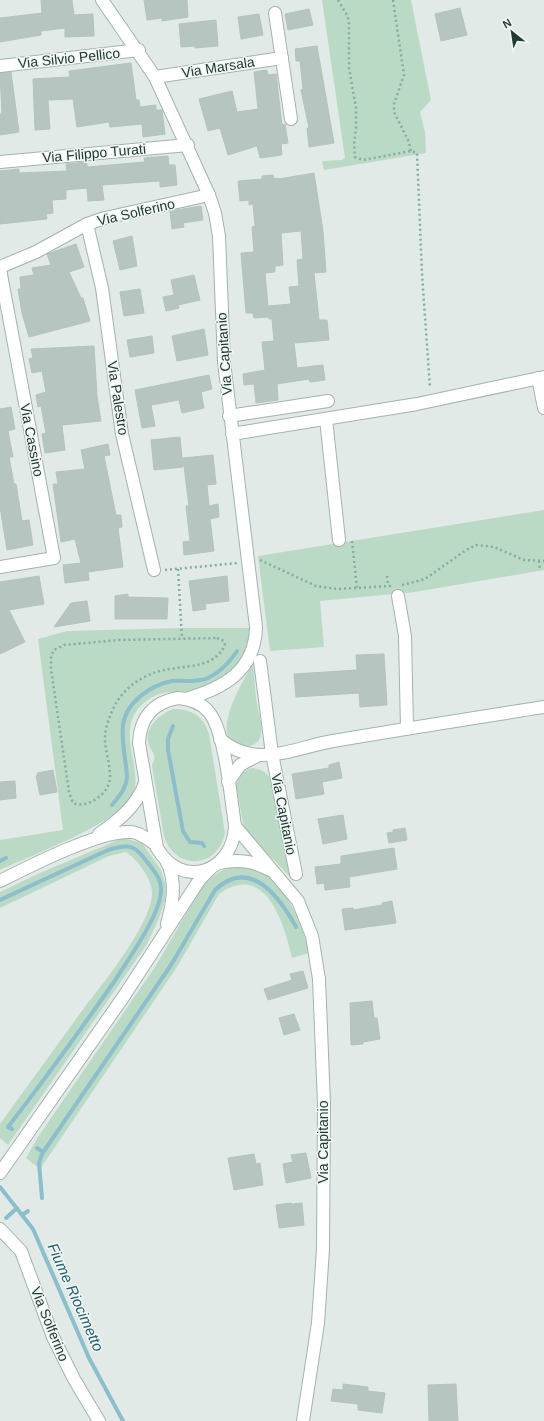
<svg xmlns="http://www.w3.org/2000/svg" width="544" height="1421" font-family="Helvetica,sans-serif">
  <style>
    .green { fill: #bbdac6 }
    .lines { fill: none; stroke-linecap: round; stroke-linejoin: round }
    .stream { stroke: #8cbecc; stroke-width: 4 }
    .building { fill: #b6c5c0; stroke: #b4c3be; fill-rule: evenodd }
    .minor-casing { stroke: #a4b2ae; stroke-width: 14 }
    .path { stroke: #83aca2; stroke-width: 2.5; stroke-dasharray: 2 3; stroke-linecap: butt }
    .minor { stroke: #fff; stroke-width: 12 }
    .labels { text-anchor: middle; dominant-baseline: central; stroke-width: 3; stroke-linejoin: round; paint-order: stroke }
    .street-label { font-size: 14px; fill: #223a35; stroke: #f1f7f4 }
    .water-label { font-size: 15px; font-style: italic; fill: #215e71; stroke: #f1f7f4 }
  </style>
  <rect width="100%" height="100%" fill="#e1eae7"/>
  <g class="green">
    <polygon points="322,0 411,0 431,100 420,112 425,132 426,153 324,170 322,161 342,160 345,158"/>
    <polygon points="544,510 544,570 415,592 320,601 324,647 270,651 258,556"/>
    <path d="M182 628H249C251 655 235 671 213 682 208 685 202 689 197 690 176 694 165 687 145 702 110 730 149 774 130 799 111 826 32 855 0 870V840L63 830 38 639 67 631Z"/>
    <path d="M253 664C254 676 255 687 256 698 259 719 273 748 239 747 236 745 231 742 229 739 219 721 243 680 253 664Z"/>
    <path d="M173 709C192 709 204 716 209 734L225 833C218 869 175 871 164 836L152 766C152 764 154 762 154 760 156 754 150 750 149 745 143 728 160 714 173 709Z"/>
    <path d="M252 768C262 769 268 773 272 782L293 880 274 860 252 841 244 828 236 785 240 773Z"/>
    <path d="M123 838 142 843 161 870 166 886 165 900 159 918 147 944 8 1145 0 1138V1124C28 1085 56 1047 84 1008 103 984 151 924 152 894 153 880 137 859 126 852L109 856 0 908V892L42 872Z"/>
    <path d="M231 867C236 867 242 866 247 867 282 873 302 922 309 953L292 958C284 923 266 861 219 894L177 967 40 1169 26 1158 38 1137 155 967 200 890C208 879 218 871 231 867Z"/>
  </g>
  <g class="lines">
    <g class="stream">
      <polyline points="173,726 168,739 168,750 183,831 190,842 202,843 204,846"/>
      <path d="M112 805C120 795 126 789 127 777 126 760 121 741 123 725 126 702 151 685 172 681 185 680 197 683 208 678 221 672 229 663 237 651"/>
      <polyline points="0,861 6,858"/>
      <path d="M0 900 108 850C130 844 134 844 148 863 154 871 162 880 161 890 161 914 129 958 116 979 81 1029 46 1078 8 1127L12 1129"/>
      <polyline points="37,1148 43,1152"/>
      <polyline points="0,1187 33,1229 89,1358 123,1421"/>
      <path d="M42 1198 39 1163 42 1154 171 965 215 890C250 857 279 896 296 927"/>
      <polyline points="22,1215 28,1211"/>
      <polyline points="6,1218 17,1208"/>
    </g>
  </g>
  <g class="building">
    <polygon points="41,0 72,0 74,15 93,14 94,36 65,37 65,28 41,31 41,35 0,42 0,18 42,13"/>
    <polygon points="144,0 187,0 188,17 162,21 162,18 147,20"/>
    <polygon points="460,8 467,35 441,41 435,14"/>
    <polygon points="309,9 313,25 288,30 285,14"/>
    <polygon points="259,14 263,35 241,39 238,17"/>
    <polygon points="216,20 218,46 195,48 195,46 181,47 179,24"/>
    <polygon points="317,46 334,143 309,147 307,128 309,128 301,90 303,89 300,61 296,61 295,49"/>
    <polygon points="131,63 136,100 139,100 140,107 156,105 156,110 162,110 165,134 143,137 142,124 110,127 109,122 77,127 73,99 48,100 50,129 35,130 33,79 70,77 69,71"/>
    <polygon points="267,70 268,75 276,74 282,125 285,124 288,143 281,144 282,155 260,158 257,146 228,155 220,128 208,131 199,99 232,91 237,112 258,109 254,72"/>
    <polygon points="11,72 19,132 0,135 0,114 2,114 0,73"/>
    <polygon points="168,156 169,165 175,165 177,185 160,187 160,181 102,185 104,200 88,201 87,188 66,190 66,199 52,200 53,213 46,214 47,219 0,224 0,171 19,169 19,173 67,171 66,164 87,162 87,167 145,162 144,158"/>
    <path d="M314 173 323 231 326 272 314 273 319 320H327L329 340 294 343 297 368 323 365 325 380 310 382 309 379 277 384 278 400 256 403 254 384 244 385 243 374 265 370 262 342 274 341 272 319H269V317L254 318 253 313H246L241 253 254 252 252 227 255 226 253 204 249 205V200L240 201 238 181 262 179V176L273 175 274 179 278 178 279 179ZM301 231 303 259 297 260 299 286 289 287 291 304 268 306 265 273 275 272V266L283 265 281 233Z"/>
    <polygon points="201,206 203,220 183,223 184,227 172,229 170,211"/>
    <polygon points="132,236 137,266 120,270 113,241"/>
    <polygon points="76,244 84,267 69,272 81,298 83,298 90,321 29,337 22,313 18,289 21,289 20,277 34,275 32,268 51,265 47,254"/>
    <polygon points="194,275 200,300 178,305 179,308 166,311 163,297 174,295 171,280"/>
    <polygon points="140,289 144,313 124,316 120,292"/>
    <polygon points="204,329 208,355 177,361 172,336"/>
    <polygon points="152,336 154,353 130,357 127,340"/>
    <polygon points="94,346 97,396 101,421 62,425 65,450 45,453 42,434 46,433 41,406 38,407 36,395 46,392 42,371 32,373 29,359 33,358 31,349"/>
    <polygon points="209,375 212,389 201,392 204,408 182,413 179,400 151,405 155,426 142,428 135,390"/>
    <polygon points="11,407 15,429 8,431 13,457 9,457 14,484 16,484 22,521 29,520 33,545 7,550 0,507 0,409"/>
    <polygon points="180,437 183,467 154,470 151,440"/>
    <polygon points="108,444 110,455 104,456 116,515 121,515 122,527 118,528 123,567 88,572 89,580 65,583 63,565 81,563 75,539 61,542 53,484 58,484 56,472 85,469 81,450"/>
    <polygon points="213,455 216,484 207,485 209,506 218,504 219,517 210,519 214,551 184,555 183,542 190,541 186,506 189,506 183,458"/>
    <polygon points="39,576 44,604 9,610 25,642 0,654 0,582"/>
    <polygon points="227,576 229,601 205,604 206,609 193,611 189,581"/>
    <polygon points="128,594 128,597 168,598 167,619 115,619 115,596"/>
    <polygon points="87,601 90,621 54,627 71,603"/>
    <polygon points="384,654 387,705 360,707 359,693 296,697 294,674 357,670 356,655"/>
    <polygon points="339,762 342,778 322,782 324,794 296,799 292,774 329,768 329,765"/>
    <polygon points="53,770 57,792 40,795 36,776 38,775 37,773"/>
    <polygon points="15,781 16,798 0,800 0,782"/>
    <polygon points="343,815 347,839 323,844 318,819"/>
    <polygon points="405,828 407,840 389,843 387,833 393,832 393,830"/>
    <polygon points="394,848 397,869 349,877 350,887 325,890 324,883 317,884 315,867 341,864 341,856"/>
    <polygon points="392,901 396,923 345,930 342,909 353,908 353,910 382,905 382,903"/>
    <polygon points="303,971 308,988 268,1000 264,989 292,980 290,974"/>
    <polygon points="372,1001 374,1018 377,1018 380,1039 363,1042 363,1044 351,1045 350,1003"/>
    <polygon points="294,1014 300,1030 284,1035 279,1018"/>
    <polygon points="306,1153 311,1178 286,1183 283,1164 293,1162 291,1155"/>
    <polygon points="254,1154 256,1164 260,1163 263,1185 234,1190 228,1158"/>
    <polygon points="291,1203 292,1204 302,1203 304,1225 279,1228 276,1205"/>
    <polygon points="343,1384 368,1387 368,1391 385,1393 382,1413 358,1410 358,1404 331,1401 333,1389 343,1390"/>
    <polygon points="456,1384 458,1421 429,1421 428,1385"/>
  </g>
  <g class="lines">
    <defs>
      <g id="minor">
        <path d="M102 0 155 77 209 195 215 213 219 236 224 362 256 627C255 671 224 688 186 699"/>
        <polyline points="275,13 291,119"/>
        <polyline points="0,66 139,50"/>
        <polyline points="155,77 282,58"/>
        <polyline points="0,162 188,145"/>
        <polyline points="87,224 102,288 122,434 154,570"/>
        <polyline points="0,267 36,252 87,224 105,218 209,195"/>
        <polyline points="0,269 54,558 0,567"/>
        <polyline points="538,378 544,408"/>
        <polyline points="229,416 328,401"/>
        <polyline points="326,419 339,540"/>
        <polyline points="232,434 417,404 544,377"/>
        <polyline points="398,596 405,636 407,729"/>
        <polyline points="260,661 272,754 296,874"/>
        <path d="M178 698C189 699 200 702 208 711 225 729 231 799 235 826 233 873 181 890 157 848L139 743C140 718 153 702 178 698Z"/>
        <path d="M220 739C231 749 244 754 259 755 283 756 309 745 333 741 403 729 474 718 544 707"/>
        <polyline points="228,782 240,765 259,755"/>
        <polyline points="235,826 298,901 312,936 319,979 324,1104 323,1249 318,1323 303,1421"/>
        <path d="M99 834C119 820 136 807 145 783"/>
        <path d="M166 860C177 881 173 902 167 924"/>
        <path d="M219 863C239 859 253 861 270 870"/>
        <path d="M0 881C30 866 100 830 131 832 139 832 149 840 155 844"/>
        <polyline points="0,1173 124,996 200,879 211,868"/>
        <polyline points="0,1229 21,1251 53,1337 74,1379 99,1421"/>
      </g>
    </defs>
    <use href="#minor" class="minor-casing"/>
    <g class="path">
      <polyline points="338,0 347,15 349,22 349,68 356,108 356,128 354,144 355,157 363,160 411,151 417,153 422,274 430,388"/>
      <polyline points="393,0 404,75 394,104 394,112 409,142 411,151"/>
      <polyline points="352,541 357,588"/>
      <polyline points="260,560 316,586 337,589 391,586"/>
      <polyline points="539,561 540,571"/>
      <polyline points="178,569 182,639"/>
      <polyline points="165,570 238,563"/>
      <polyline points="387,576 388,586"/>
      <polyline points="402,585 425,579 466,550 476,545 494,547 524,560 544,561"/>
      <path d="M217 638 224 641 225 645C214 669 186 665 164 670 144 674 123 688 114 707 110 715 106 726 105 735 104 762 123 783 93 801 87 804 80 806 73 803L69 792 51 669V656L54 650 64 645 119 640Z"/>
    </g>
    <use href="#minor" class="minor"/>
  </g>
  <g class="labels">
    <g class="street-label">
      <text transform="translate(69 58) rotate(-6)">Via Silvio Pellico</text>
      <text transform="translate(218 67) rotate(-9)">Via Marsala</text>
      <text transform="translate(94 153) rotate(-5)">Via Filippo Turati</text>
      <text transform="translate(136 212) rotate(-13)">Via Solferino</text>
      <text transform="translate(224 354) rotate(-94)">Via Capitanio</text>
      <text transform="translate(118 398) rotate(81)">Via Palestro</text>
      <text transform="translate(32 440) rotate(79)">Via Cassino</text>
      <text transform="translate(284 814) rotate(79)">Via Capitanio</text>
      <text transform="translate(323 1142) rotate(-90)">Via Capitanio</text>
      <text transform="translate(50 1324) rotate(68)">Via Solferino</text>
    </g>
    <g class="water-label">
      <text transform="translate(76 1297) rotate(66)">Fiume Riocimetto</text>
    </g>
  </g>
  <g transform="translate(512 32) rotate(330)" stroke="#f1f7f4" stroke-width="3" paint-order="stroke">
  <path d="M0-3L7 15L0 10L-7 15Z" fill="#223a35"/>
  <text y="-6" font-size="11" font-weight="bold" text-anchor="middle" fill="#223a35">N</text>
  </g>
</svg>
